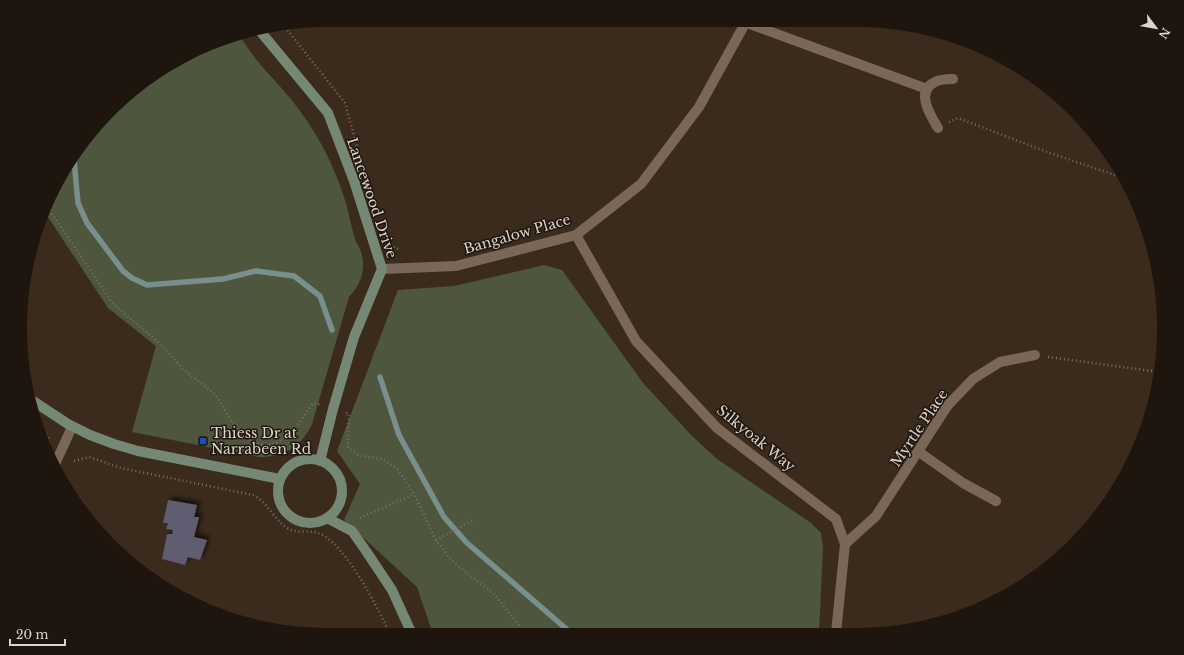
<svg xmlns="http://www.w3.org/2000/svg" width="1184" height="655" font-family="'Libre Baskerville',serif">
  <style>
    .green { fill: #4e573d }
    .lines { fill: none; stroke-linecap: round; stroke-linejoin: round }
    .stream { stroke: #788f8e; stroke-width: 5.5 }
    .building { fill: #605b71; filter: url(#shadow) }
    .path { stroke: #7d6f62; stroke-width: 2.5; stroke-dasharray: 1 3; stroke-linecap: butt }
    .lane { stroke: #7b6757; stroke-width: 10 }
    .street { stroke: #7b6757; stroke-width: 10 }
    .secondary { stroke: #758873; stroke-width: 10 }
    .transit-dot { fill: #1a4fb4; stroke: #1d150e; stroke-width: 1.5 }
    .labels { text-anchor: middle; dominant-baseline: central; stroke-width: 3; stroke-linejoin: round; paint-order: stroke }
    .street-label { font-size: 14px; fill: #dfd4cb; stroke: #1d150e }
    .poi-label { font-size: 14px; fill: #dfd4cb; stroke: #1d150e; text-anchor: start }
  </style>
  <defs>
    <filter id="shadow"><feDropShadow dx="3.5" dy="-3.5" stdDeviation="2" flood-color="#0009"/></filter>
  </defs>
  <rect width="100%" height="100%" fill="#3b2b1c"/>
  <g class="green">
    <path d="M239 35C247 47 256 60 266 71 278 84 290 97 300 111 320 138 335 168 345 200 349 213 351 226 355 239 356 243 359 246 360 249 367 267 362 283 349 297L312 424C301 447 285 457 259 457L132 432 156 346 108 308 46 214 72 156 140 83 229 36Z"/>
    <polygon points="544,265 562,270 643,383 692,436 717,459 811,523 821,533 823,548 819,633 433,634 417,587 344,520 360,484 337,451 398,290 454,286"/>
  </g>
  <g class="lines">
    <g class="stream">
      <polyline points="75,153 74,160 78,203 87,223 123,271 132,278 147,285 223,279 256,271 294,276 320,296 332,330"/>
      <polyline points="380,377 399,435 444,517 467,543 571,633"/>
    </g>
  </g>
  <polygon class="building" points="168,500 197,505 194,517 199,517 194,537 207,540 200,560 188,557 185,565 162,559 167,534 172,534 173,530 166,529 168,523 163,523"/>
  <g class="lines">
    <g class="path">
      <polyline points="285,27 345,103 357,146"/>
      <polyline points="949,122 958,118 1047,152 1124,178"/>
      <polyline points="49,206 51,212 113,304 158,342 185,371 209,389 218,398 233,424 253,442 266,446 278,442 298,425 313,403 321,405"/>
      <polyline points="390,245 398,249"/>
      <polyline points="1048,357 1160,372"/>
      <polyline points="346,413 349,414 348,447 359,456 383,459 398,470 414,494 436,540 451,560 495,595 526,634"/>
      <polyline points="40,429 48,436 49,443"/>
      <path d="M74 461 89 457 121 468 253 495C269 503 275 523 291 530 299 533 310 530 318 533 344 541 379 610 390 634"/>
      <polyline points="360,518 414,494"/>
      <polyline points="436,540 474,520"/>
    </g>
    <path class="lane" d="M938 128C930 115 915 91 935 82 940 79 948 79 953 79"/>
    <g class="street">
      <polyline points="747,23 927,89"/>
      <polyline points="576,235 636,341 717,428 836,519 845,544 836,633"/>
      <polyline points="382,269 456,266 576,235 641,184 699,107 747,20"/>
      <polyline points="919,452 963,483 996,501"/>
      <polyline points="55,464 72,427"/>
      <polyline points="845,544 876,516 948,405 973,379 1000,362 1035,355"/>
    </g>
    <g class="secondary">
      <polyline points="260,31 328,113 354,181 382,269 354,337 333,409 320,461"/>
      <polyline points="33,401 68,424 90,435 114,444 138,451 280,479"/>
      <circle cx="310" cy="491" r="32"/>
      <polyline points="327,518 352,531 366,551 392,590 412,634"/>
    </g>
  </g>
  <rect class="transit-dot" x="199" y="437" width="8" height="8" rx="2"/>
  <g class="labels">
    <g class="street-label">
      <text transform="translate(372 198) rotate(71)">Lancewood Drive</text>
      <text transform="translate(517 234) rotate(-16)">Bangalow Place</text>
      <text transform="translate(919 428) rotate(-56)">Myrtle Place</text>
      <text transform="translate(756 438) rotate(39)">Silkyoak Way</text>
    </g>
    <g class="poi-label">
      <text x="211" y="433">Thiess Dr at<tspan x="211" dy="16">Narrabeen Rd</tspan></text>
    </g>
  </g>
  <path d="M0 0H1184V655H0ZM327 27H857A300 300 0 0 1 1157 327V328A300 300 0 0 1 857 628H327A300 300 0 0 1 27 328V327A300 300 0 0 1 327 27Z" fill="#1d150e" fill-rule="evenodd"/>
  <g transform="translate(1156 28) rotate(122)" stroke="#1d150e" stroke-width="3" paint-order="stroke">
  <path d="M0-3L7 15L0 10L-7 15Z" fill="#dfd4cb"/>
  <text y="-6" font-size="11" font-weight="bold" text-anchor="middle" fill="#dfd4cb">N</text>
  </g>
  <path d="M10 639v6h55v-6" fill="none" stroke="#dfd4cb" stroke-width="2"/>
  <text x="16" y="639" font-size="12" fill="#dfd4cb" stroke="#1d150e" stroke-width="3" paint-order="stroke">20 m</text>
</svg>
